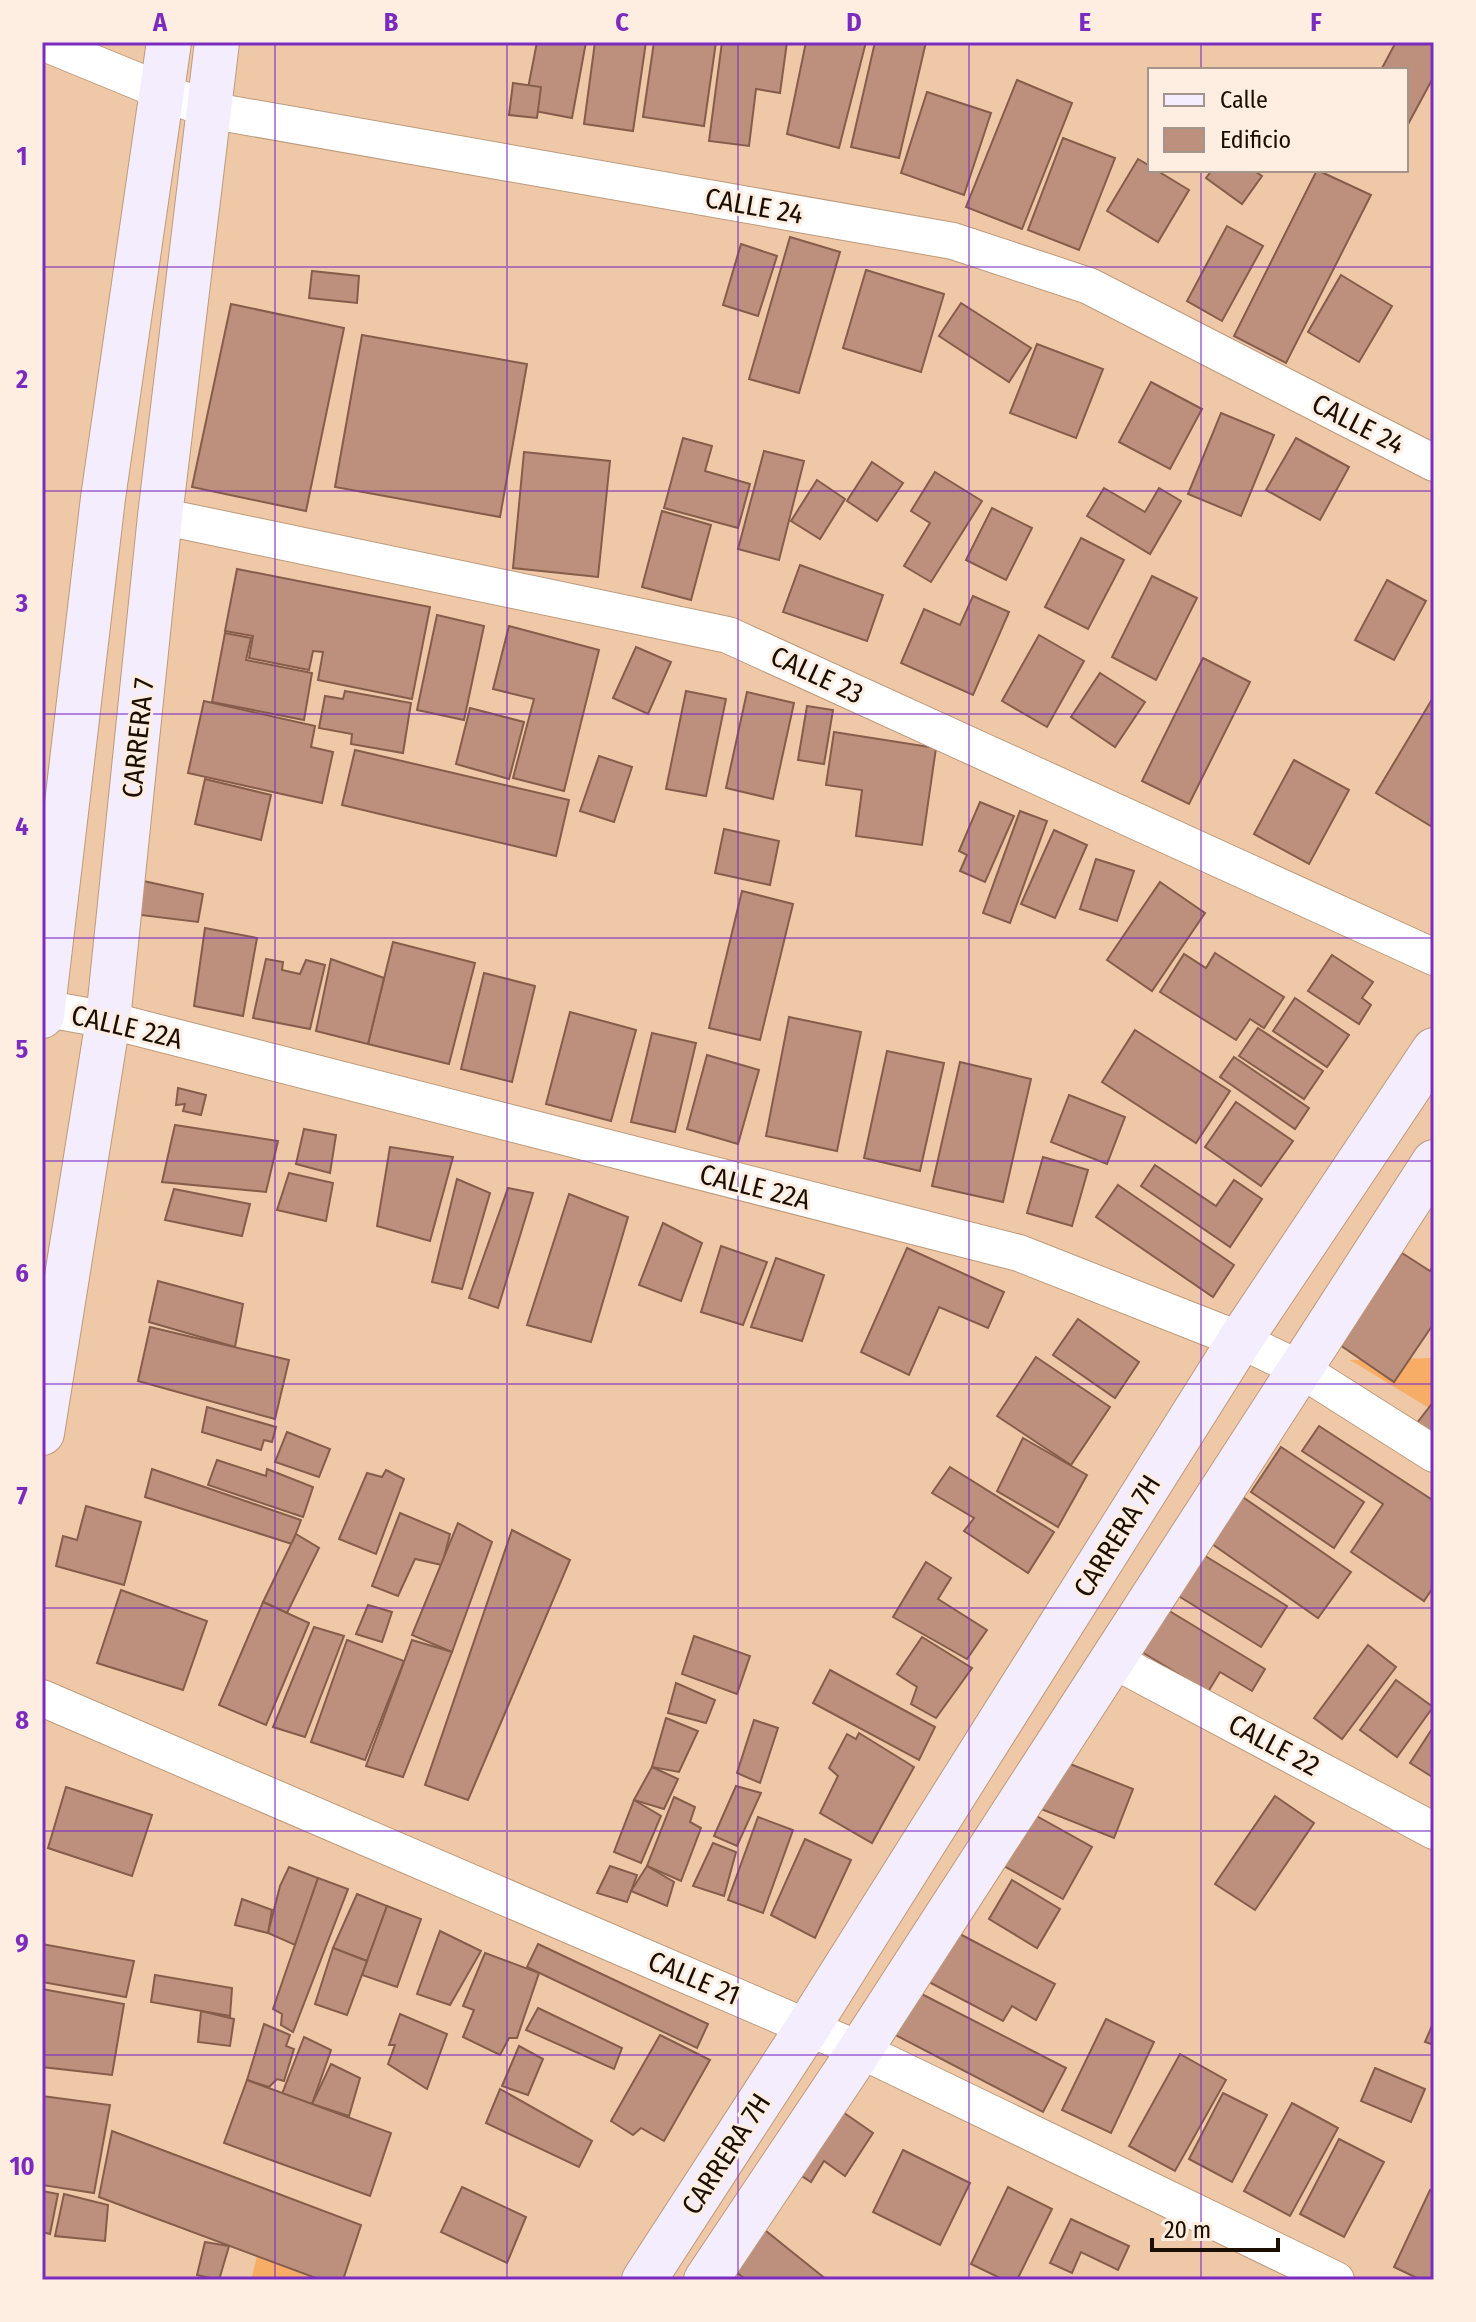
<svg xmlns="http://www.w3.org/2000/svg" width="1476" height="2322" font-family="'Fira Sans Condensed',sans-serif">
  <style>
    .green { fill: #f7ad66 }
    .building { fill: #bd907d; stroke: #865c4b; stroke-width: 2 }
    .lines { fill: none; stroke-linecap: round; stroke-linejoin: round }
    .street-casing { stroke: #be9a7b; stroke-width: 38 }
    .secondary-casing { stroke: #be9a7b; stroke-width: 46 }
    .street { stroke: #fff; stroke-width: 36 }
    .secondary { stroke: #f4edfe; stroke-width: 44 }
    .grid { fill: none; stroke: #7b2cbf; stroke-width: 2; stroke-opacity: 0.55 }
    .labels { text-anchor: middle; dominant-baseline: central; stroke-width: 6; stroke-linejoin: round; paint-order: stroke }
    .street-label { font-size: 28px; fill: #1b0f04; stroke: #feeee1 }
    .neatline { fill: none; stroke: #7b2cbf; stroke-width: 3 }
    .grid-label { font-size: 26px; text-anchor: middle; font-weight: bold; fill: #7b2cbf }
  </style>
  <rect width="100%" height="100%" fill="#eec8a7"/>
  <g class="green">
    <polygon points="1434,1358 1434,1411 1350,1360"/>
    <polygon points="257,2256 316,2280 251,2280"/>
  </g>
  <g class="building">
    <polygon points="537,42 586,42 572,118 524,109"/>
    <polygon points="595,42 646,42 633,131 584,124"/>
    <polygon points="654,42 716,42 704,126 643,117"/>
    <polygon points="722,42 787,42 780,93 756,89 749,146 709,141"/>
    <polygon points="806,42 866,42 839,148 787,134"/>
    <polygon points="875,42 926,42 899,158 851,147"/>
    <polygon points="1396,42 1434,42 1434,76 1406,128 1406,70 1381,70"/>
    <polygon points="1017,80 1072,103 1022,229 966,207"/>
    <polygon points="513,83 541,87 537,118 509,115"/>
    <polygon points="927,92 991,113 964,195 901,173"/>
    <polygon points="1063,138 1115,158 1079,250 1028,230"/>
    <polygon points="1138,159 1150,166 1150,170 1156,170 1189,190 1158,242 1107,211"/>
    <polygon points="1212,170 1253,170 1262,176 1242,204 1206,178"/>
    <polygon points="1317,170 1371,195 1286,363 1234,336"/>
    <polygon points="1227,226 1263,246 1222,321 1187,301"/>
    <polygon points="790,237 840,252 799,393 749,379"/>
    <polygon points="741,244 777,256 758,316 723,305"/>
    <polygon points="866,270 944,294 921,372 843,348"/>
    <polygon points="312,271 359,276 357,303 309,298"/>
    <polygon points="1341,275 1392,306 1359,362 1308,332"/>
    <polygon points="961,303 1031,348 1009,382 939,336"/>
    <polygon points="231,304 344,328 306,511 192,487"/>
    <polygon points="362,335 527,364 500,517 335,487"/>
    <polygon points="1037,344 1103,369 1076,438 1010,413"/>
    <polygon points="1151,382 1202,409 1170,469 1119,442"/>
    <polygon points="1221,413 1274,435 1241,516 1188,494"/>
    <polygon points="683,438 712,446 705,471 750,484 738,528 664,508"/>
    <polygon points="1296,438 1349,467 1320,520 1266,490"/>
    <polygon points="764,451 804,461 779,560 738,549"/>
    <polygon points="524,452 610,461 598,577 513,568"/>
    <polygon points="872,462 903,483 877,521 847,501"/>
    <polygon points="935,472 982,501 931,582 904,566 930,523 911,511"/>
    <polygon points="817,480 845,499 820,539 791,521"/>
    <polygon points="1104,488 1145,512 1159,488 1181,501 1150,554 1087,516"/>
    <polygon points="992,508 1032,528 1006,580 966,560"/>
    <polygon points="662,511 711,525 691,600 642,587"/>
    <polygon points="1081,538 1124,560 1088,629 1045,607"/>
    <polygon points="800,565 883,595 867,641 783,612"/>
    <polygon points="237,569 430,607 412,699 318,680 323,652 313,651 309,670 249,658 253,636 225,631"/>
    <polygon points="1152,576 1197,598 1156,680 1112,657"/>
    <polygon points="1387,580 1426,601 1394,660 1355,640"/>
    <polygon points="973,596 1009,612 973,695 901,663 924,609 960,625"/>
    <polygon points="437,615 484,626 464,720 417,710"/>
    <polygon points="509,626 599,650 564,791 513,778 534,699 493,689"/>
    <polygon points="225,633 251,638 246,660 312,673 304,720 212,702"/>
    <polygon points="1039,635 1084,661 1047,727 1002,701"/>
    <polygon points="636,647 671,662 648,714 613,698"/>
    <polygon points="1203,658 1250,682 1189,804 1142,781"/>
    <polygon points="1100,673 1145,702 1115,747 1071,717"/>
    <polygon points="345,691 411,703 403,753 351,744 352,734 319,728 325,696 343,699"/>
    <polygon points="686,691 726,699 706,796 666,789"/>
    <polygon points="747,692 794,703 773,799 726,788"/>
    <polygon points="1434,696 1434,828 1376,793"/>
    <polygon points="204,701 315,726 311,747 333,752 322,803 188,773"/>
    <polygon points="807,706 833,710 824,764 798,760"/>
    <polygon points="470,708 524,722 509,779 456,764"/>
    <polygon points="834,732 936,748 922,845 856,836 862,790 826,785"/>
    <polygon points="355,750 569,800 556,856 342,805"/>
    <polygon points="599,756 632,767 614,822 580,811"/>
    <polygon points="1294,760 1349,790 1309,864 1254,834"/>
    <polygon points="205,779 271,795 261,840 195,824"/>
    <polygon points="980,802 1014,816 985,882 960,871 967,855 959,851"/>
    <polygon points="1020,811 1047,821 1010,923 983,913"/>
    <polygon points="724,829 779,841 770,885 715,873"/>
    <polygon points="1054,830 1087,845 1055,918 1021,904"/>
    <polygon points="1096,859 1134,871 1117,921 1080,909"/>
    <polygon points="139,880 203,894 198,922 132,914"/>
    <polygon points="1160,882 1205,913 1152,991 1107,960"/>
    <polygon points="742,891 793,904 760,1040 709,1028"/>
    <polygon points="205,928 257,938 243,1016 194,1006"/>
    <polygon points="393,942 475,963 449,1064 368,1044"/>
    <polygon points="1215,953 1284,997 1264,1028 1250,1019 1236,1040 1160,992 1184,954 1206,968"/>
    <polygon points="1332,955 1373,982 1362,998 1371,1005 1359,1024 1308,991"/>
    <polygon points="266,959 283,962 282,970 300,974 306,960 325,965 310,1029 253,1018"/>
    <polygon points="331,959 384,978 368,1044 316,1031"/>
    <polygon points="484,973 535,986 512,1082 461,1069"/>
    <polygon points="1295,998 1349,1035 1327,1067 1273,1031"/>
    <polygon points="570,1012 636,1030 611,1121 546,1104"/>
    <polygon points="789,1017 861,1032 837,1151 766,1136"/>
    <polygon points="1258,1028 1323,1071 1304,1099 1239,1056"/>
    <polygon points="1135,1030 1230,1091 1196,1143 1102,1082"/>
    <polygon points="652,1033 696,1043 675,1132 631,1122"/>
    <polygon points="887,1051 944,1063 920,1171 864,1158"/>
    <polygon points="707,1055 759,1070 738,1144 687,1129"/>
    <polygon points="1234,1057 1309,1108 1295,1129 1220,1077"/>
    <polygon points="960,1062 1031,1079 1003,1202 932,1186"/>
    <polygon points="178,1088 206,1095 201,1115 183,1111 185,1104 176,1105"/>
    <polygon points="1069,1095 1125,1117 1107,1164 1051,1142"/>
    <polygon points="1236,1102 1293,1141 1261,1186 1205,1147"/>
    <polygon points="175,1125 278,1141 266,1192 162,1182"/>
    <polygon points="304,1129 336,1135 330,1173 296,1164"/>
    <polygon points="390,1147 453,1157 430,1241 377,1226"/>
    <polygon points="1043,1157 1088,1170 1072,1226 1027,1213"/>
    <polygon points="1155,1165 1216,1206 1234,1180 1262,1199 1230,1247 1141,1186"/>
    <polygon points="289,1173 333,1183 326,1221 277,1210"/>
    <polygon points="457,1179 490,1193 462,1289 432,1282"/>
    <polygon points="1118,1185 1234,1265 1213,1297 1096,1217"/>
    <polygon points="508,1188 533,1193 498,1308 469,1298"/>
    <polygon points="174,1189 250,1204 242,1236 165,1220"/>
    <polygon points="569,1194 628,1217 591,1342 527,1325"/>
    <polygon points="663,1223 702,1243 681,1301 639,1285"/>
    <polygon points="721,1246 767,1262 743,1325 701,1312"/>
    <polygon points="907,1248 1004,1292 988,1328 939,1307 909,1375 861,1352"/>
    <polygon points="1402,1253 1430,1271 1434,1265 1434,1323 1394,1382 1340,1345"/>
    <polygon points="776,1258 824,1275 802,1341 751,1327"/>
    <polygon points="158,1281 243,1304 235,1347 149,1322"/>
    <polygon points="1078,1319 1139,1362 1115,1398 1053,1355"/>
    <polygon points="150,1327 289,1360 275,1419 138,1381"/>
    <polygon points="1036,1357 1110,1407 1071,1465 997,1416"/>
    <polygon points="1434,1401 1434,1435 1417,1423"/>
    <polygon points="207,1407 276,1427 272,1442 264,1440 261,1450 202,1432"/>
    <polygon points="1319,1426 1434,1501 1434,1586 1424,1601 1351,1552 1383,1504 1302,1451"/>
    <polygon points="287,1432 330,1449 319,1477 275,1462"/>
    <polygon points="1023,1438 1087,1475 1058,1527 997,1491"/>
    <polygon points="1281,1447 1364,1502 1334,1548 1251,1492"/>
    <polygon points="217,1460 266,1476 267,1469 313,1487 303,1517 208,1485"/>
    <polygon points="950,1467 1054,1532 1028,1573 964,1531 974,1518 932,1493"/>
    <polygon points="152,1469 301,1520 292,1544 145,1497"/>
    <polygon points="386,1470 404,1479 376,1554 339,1539 367,1473 382,1477"/>
    <polygon points="1234,1491 1351,1572 1318,1618 1202,1537"/>
    <polygon points="86,1506 141,1522 124,1585 56,1566 63,1536 77,1540"/>
    <polygon points="400,1513 450,1534 442,1565 415,1559 398,1596 372,1586"/>
    <polygon points="458,1523 492,1542 452,1652 412,1635"/>
    <polygon points="512,1530 570,1560 468,1800 425,1785"/>
    <polygon points="296,1534 319,1548 287,1613 263,1602"/>
    <polygon points="1197,1551 1287,1606 1261,1647 1172,1592"/>
    <polygon points="926,1562 951,1578 938,1599 987,1630 967,1659 893,1617"/>
    <polygon points="121,1590 207,1621 183,1690 97,1663"/>
    <polygon points="1148,1598 1265,1669 1252,1691 1220,1672 1208,1692 1122,1640"/>
    <polygon points="263,1602 309,1623 266,1725 219,1705"/>
    <polygon points="368,1605 392,1612 382,1642 356,1634"/>
    <polygon points="314,1627 344,1636 305,1737 273,1727"/>
    <polygon points="694,1636 750,1656 737,1694 682,1674"/>
    <polygon points="922,1637 972,1668 936,1718 911,1704 917,1687 897,1674"/>
    <polygon points="347,1640 404,1661 365,1760 311,1742"/>
    <polygon points="412,1640 452,1652 403,1777 366,1766"/>
    <polygon points="1368,1645 1396,1667 1342,1739 1314,1718"/>
    <polygon points="830,1670 935,1727 919,1760 813,1703"/>
    <polygon points="1396,1680 1433,1707 1397,1757 1360,1730"/>
    <polygon points="676,1683 715,1700 706,1723 668,1713"/>
    <polygon points="666,1718 698,1731 679,1772 652,1767"/>
    <polygon points="754,1720 778,1728 760,1783 737,1773"/>
    <polygon points="1434,1726 1434,1778 1410,1763"/>
    <polygon points="859,1733 914,1767 872,1843 820,1813 838,1776 829,1768 847,1734 856,1739"/>
    <polygon points="1055,1758 1133,1789 1114,1838 1036,1807"/>
    <polygon points="652,1767 678,1779 664,1809 634,1800"/>
    <polygon points="736,1786 761,1793 737,1846 714,1836"/>
    <polygon points="66,1787 152,1815 132,1876 48,1848"/>
    <polygon points="1275,1796 1314,1823 1255,1910 1215,1884"/>
    <polygon points="674,1797 695,1807 690,1822 701,1828 681,1881 647,1866"/>
    <polygon points="634,1800 661,1816 641,1863 614,1852"/>
    <polygon points="1024,1809 1092,1847 1063,1899 995,1861"/>
    <polygon points="758,1817 793,1830 763,1913 728,1900"/>
    <polygon points="805,1839 851,1860 815,1938 771,1915"/>
    <polygon points="713,1843 736,1852 724,1896 693,1886"/>
    <polygon points="610,1866 637,1875 627,1902 597,1893"/>
    <polygon points="647,1866 674,1882 667,1906 631,1891"/>
    <polygon points="289,1867 318,1878 295,1945 268,1933 280,1886"/>
    <polygon points="318,1878 348,1889 293,2032 281,2025 282,2014 273,2009"/>
    <polygon points="1012,1880 1060,1909 1037,1948 989,1919"/>
    <polygon points="357,1894 387,1906 367,1961 333,1948"/>
    <polygon points="242,1899 272,1910 268,1933 235,1925"/>
    <polygon points="387,1906 421,1919 397,1987 362,1975"/>
    <polygon points="440,1931 481,1951 450,2005 417,1994"/>
    <polygon points="956,1932 1055,1984 1036,2020 1012,2006 1003,2021 929,1982"/>
    <polygon points="42,1944 134,1961 126,1997 42,1982"/>
    <polygon points="538,1944 708,2024 697,2048 527,1967"/>
    <polygon points="333,1948 367,1961 347,2015 315,2004"/>
    <polygon points="485,1953 539,1973 517,2038 509,2038 500,2055 463,2037 474,2010 463,2006"/>
    <polygon points="155,1975 232,1988 230,2016 151,2002"/>
    <polygon points="906,1986 1066,2068 1043,2112 884,2029"/>
    <polygon points="42,1989 124,2004 112,2075 42,2067"/>
    <polygon points="538,2008 622,2048 614,2069 526,2030"/>
    <polygon points="201,2011 234,2019 230,2046 198,2042"/>
    <polygon points="400,2014 447,2034 427,2089 388,2064 395,2045 389,2045"/>
    <polygon points="1106,2019 1154,2042 1111,2133 1062,2110"/>
    <polygon points="1434,2021 1434,2045 1425,2042"/>
    <polygon points="264,2024 290,2035 286,2046 294,2049 284,2081 277,2079 269,2087 247,2080"/>
    <polygon points="660,2035 710,2060 664,2141 641,2128 633,2135 611,2121"/>
    <polygon points="304,2037 331,2050 312,2104 282,2094"/>
    <polygon points="519,2046 543,2059 528,2095 502,2086"/>
    <polygon points="1180,2054 1226,2080 1175,2171 1129,2146"/>
    <polygon points="331,2064 360,2078 349,2116 312,2104"/>
    <polygon points="1375,2068 1425,2089 1411,2122 1361,2101"/>
    <polygon points="247,2080 391,2133 370,2196 224,2143"/>
    <polygon points="500,2089 592,2141 579,2167 486,2123"/>
    <polygon points="1223,2093 1267,2115 1232,2182 1189,2159"/>
    <polygon points="42,2096 110,2105 94,2193 42,2185"/>
    <polygon points="1292,2103 1338,2128 1290,2216 1244,2191"/>
    <polygon points="837,2108 873,2133 845,2176 824,2161 811,2182 794,2171"/>
    <polygon points="112,2131 361,2225 343,2280 321,2280 99,2197"/>
    <polygon points="1339,2139 1384,2162 1344,2237 1300,2214"/>
    <polygon points="903,2150 970,2183 940,2245 873,2212"/>
    <polygon points="462,2187 526,2217 507,2263 441,2232"/>
    <polygon points="1008,2187 1052,2209 1017,2280 1004,2280 971,2264"/>
    <polygon points="1430,2190 1434,2192 1434,2280 1421,2280 1394,2267"/>
    <polygon points="42,2191 58,2194 50,2234 42,2232"/>
    <polygon points="64,2194 108,2205 105,2241 55,2236"/>
    <polygon points="1071,2219 1129,2246 1118,2270 1081,2252 1072,2273 1050,2263"/>
    <polygon points="761,2227 827,2280 746,2280 729,2266"/>
    <polygon points="205,2242 229,2246 219,2280 197,2275"/>
  </g>
  <g class="lines">
    <defs>
      <g id="street">
        <polyline points="42,42 208,110 953,241 1089,286 1434,463"/>
        <polyline points="160,516 728,635 1434,957"/>
        <polyline points="42,1008 108,1020 1019,1253 1240,1340 1300,1369 1434,1454"/>
        <polyline points="1113,1660 1434,1831"/>
        <polyline points="42,1698 860,2050 1336,2280"/>
      </g>
      <g id="secondary">
        <polyline points="42,1016 103,498 169,42"/>
        <polyline points="42,1433 108,1020 160,516 217,42"/>
        <polyline points="644,2280 808,2027 1240,1340 1434,1050"/>
        <polyline points="706,2280 860,2050 1434,1162"/>
      </g>
    </defs>
    <use href="#street" class="street-casing"/>
    <use href="#secondary" class="secondary-casing"/>
    <use href="#street" class="street"/>
    <use href="#secondary" class="secondary"/>
  </g>
  <path class="grid" d="M275 42V2280M507 42V2280M738 42V2280M969 42V2280M1201 42V70M1201 170V2280M42 267H1434M42 491H1434M42 714H1434M42 938H1434M42 1161H1434M42 1384H1434M42 1608H1434M42 1831H1434M42 2055H1434"/>
  <g class="labels">
    <g class="street-label">
      <text transform="translate(754 206) rotate(10)">CALLE 24</text>
      <text transform="translate(1358 424) rotate(27)">CALLE 24</text>
      <text transform="translate(817 675) rotate(25)">CALLE 23</text>
      <text transform="translate(138 738) rotate(-84)">CARRERA 7</text>
      <text transform="translate(127 1027) rotate(13)">CALLE 22A</text>
      <text transform="translate(755 1187) rotate(14)">CALLE 22A</text>
      <text transform="translate(1117 1536) rotate(-58)">CARRERA 7H</text>
      <text transform="translate(1274 1745) rotate(28)">CALLE 22</text>
      <text transform="translate(694 1978) rotate(23)">CALLE 21</text>
      <text transform="translate(726 2154) rotate(-57)">CARRERA 7H</text>
    </g>
  </g>
  <rect width="1476" height="2322" fill="none" stroke="#feeee1" stroke-width="88"/>
  <rect x="1148" y="68" width="260" height="104" fill="#feeee1" stroke="#a39589" stroke-width="2"/>
  <rect x="1164" y="94" width="40" height="12" fill="#f4edfe" stroke="#a39589" stroke-width="2"/>
  <text x="1220" y="108" font-size="24" fill="#1b0f04">Calle</text>
  <rect x="1164" y="128" width="40" height="24" fill="#bd907d" stroke="#a39589" stroke-width="2"/>
  <text x="1220" y="148" font-size="24" fill="#1b0f04">Edificio</text>
  <path d="M1152 2238v12h126v-12" fill="none" stroke="#1b0f04" stroke-width="4"/>
  <text x="1164" y="2238" font-size="24" fill="#1b0f04" stroke="#feeee1" stroke-width="6" paint-order="stroke">20 m</text>
  <rect x="44" y="44" width="1388" height="2234" class="neatline"/>
  <g class="grid-label">
    <text x="160" y="31">A</text>
    <text x="391" y="31">B</text>
    <text x="622" y="31">C</text>
    <text x="854" y="31">D</text>
    <text x="1085" y="31">E</text>
    <text x="1316" y="31">F</text>
    <text x="22" y="165">1</text>
    <text x="22" y="388">2</text>
    <text x="22" y="612">3</text>
    <text x="22" y="835">4</text>
    <text x="22" y="1058">5</text>
    <text x="22" y="1282">6</text>
    <text x="22" y="1505">7</text>
    <text x="22" y="1729">8</text>
    <text x="22" y="1952">9</text>
    <text x="22" y="2175">10</text>
  </g>
</svg>
